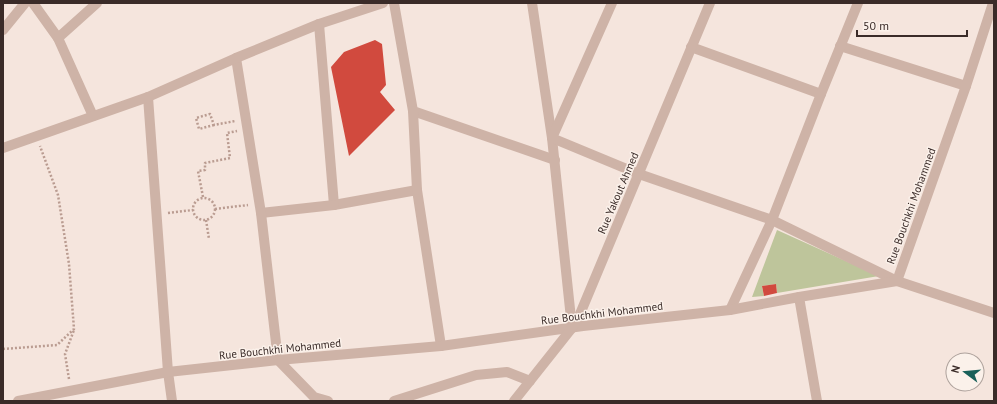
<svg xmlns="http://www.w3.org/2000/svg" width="997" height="404" font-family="'PT Sans',sans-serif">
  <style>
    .green { fill: #bec59b }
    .building { fill: #d14a3e }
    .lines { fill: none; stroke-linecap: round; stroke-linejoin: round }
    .path { stroke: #ba9c91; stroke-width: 2.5; stroke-dasharray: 2 2; stroke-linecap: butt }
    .street { stroke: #ceb3a7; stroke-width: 10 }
    .labels { text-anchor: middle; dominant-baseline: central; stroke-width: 3; stroke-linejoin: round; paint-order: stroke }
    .street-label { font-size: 11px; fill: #3a2b28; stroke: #fbf1ea }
  </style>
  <rect width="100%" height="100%" fill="#f5e5dd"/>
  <polygon class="green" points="777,230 879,276 777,293 776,284 762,286 764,296 752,297"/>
  <g class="building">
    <polygon points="375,40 382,44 386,85 380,92 395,110 349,156 331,67 344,52"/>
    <polygon points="776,284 777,293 764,296 762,286"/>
  </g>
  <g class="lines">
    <g class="path">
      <polyline points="214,125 199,129 196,118 210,114 214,125 235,121"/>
      <polyline points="203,197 198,171 205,170 205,163 230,158 227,133 237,131"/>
      <circle cx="204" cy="209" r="11"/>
      <polyline points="215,209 248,205"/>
      <polyline points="168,213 193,210"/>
      <polyline points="206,220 209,239"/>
      <polyline points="3,349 57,345 74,329 69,264 58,195 40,146"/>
      <polyline points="69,379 65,354 74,330"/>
    </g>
    <g class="street">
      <polyline points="33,3 58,38"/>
      <polyline points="394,3 413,111 555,160"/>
      <polyline points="532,3 552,138 572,328"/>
      <polyline points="612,3 552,138 639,174 772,220 897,281 994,313"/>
      <polyline points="319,24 334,205 417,190 441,346"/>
      <polyline points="3,30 25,3"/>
      <polyline points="840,46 966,86"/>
      <polyline points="691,47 821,94"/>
      <polyline points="236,58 261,213 334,205"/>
      <polyline points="148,97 168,372 172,401"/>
      <polyline points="413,111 417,190"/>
      <polyline points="93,116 58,38 97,3"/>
      <polyline points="3,148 148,97 236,58 319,24 383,3"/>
      <polyline points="261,213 278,360 314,397 328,401"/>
      <polyline points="799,297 817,401"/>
      <polyline points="730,310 772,220 821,94 858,3"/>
      <polyline points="18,401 168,372 278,360 441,346 583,326 730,310 799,297 897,281 966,86 993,3"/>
      <polyline points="394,401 476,375 507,372 530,381"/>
      <polyline points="514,401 572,328 580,314 710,3"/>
    </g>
  </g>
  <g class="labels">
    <g class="street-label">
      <text transform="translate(618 193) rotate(-67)">Rue Yakout Ahmed</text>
      <text transform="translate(911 206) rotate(-70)">Rue Bouchkhi Mohammed</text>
      <text transform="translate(602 313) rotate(-7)">Rue Bouchkhi Mohammed</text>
      <text transform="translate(280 349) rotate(-6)">Rue Bouchkhi Mohammed</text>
    </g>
  </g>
  <rect width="997" height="404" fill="none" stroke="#3a2b28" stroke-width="8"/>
  <g transform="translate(965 372) rotate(286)"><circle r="19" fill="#fbf1ea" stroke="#aea29c"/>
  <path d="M0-3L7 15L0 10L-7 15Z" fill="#196059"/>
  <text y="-6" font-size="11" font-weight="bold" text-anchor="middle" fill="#3a2b28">N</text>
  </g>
  <path d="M857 30v6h110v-6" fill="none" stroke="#3a2b28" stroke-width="2"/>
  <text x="863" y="30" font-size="12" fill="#3a2b28" stroke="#fbf1ea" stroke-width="3" paint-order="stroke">50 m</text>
</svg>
